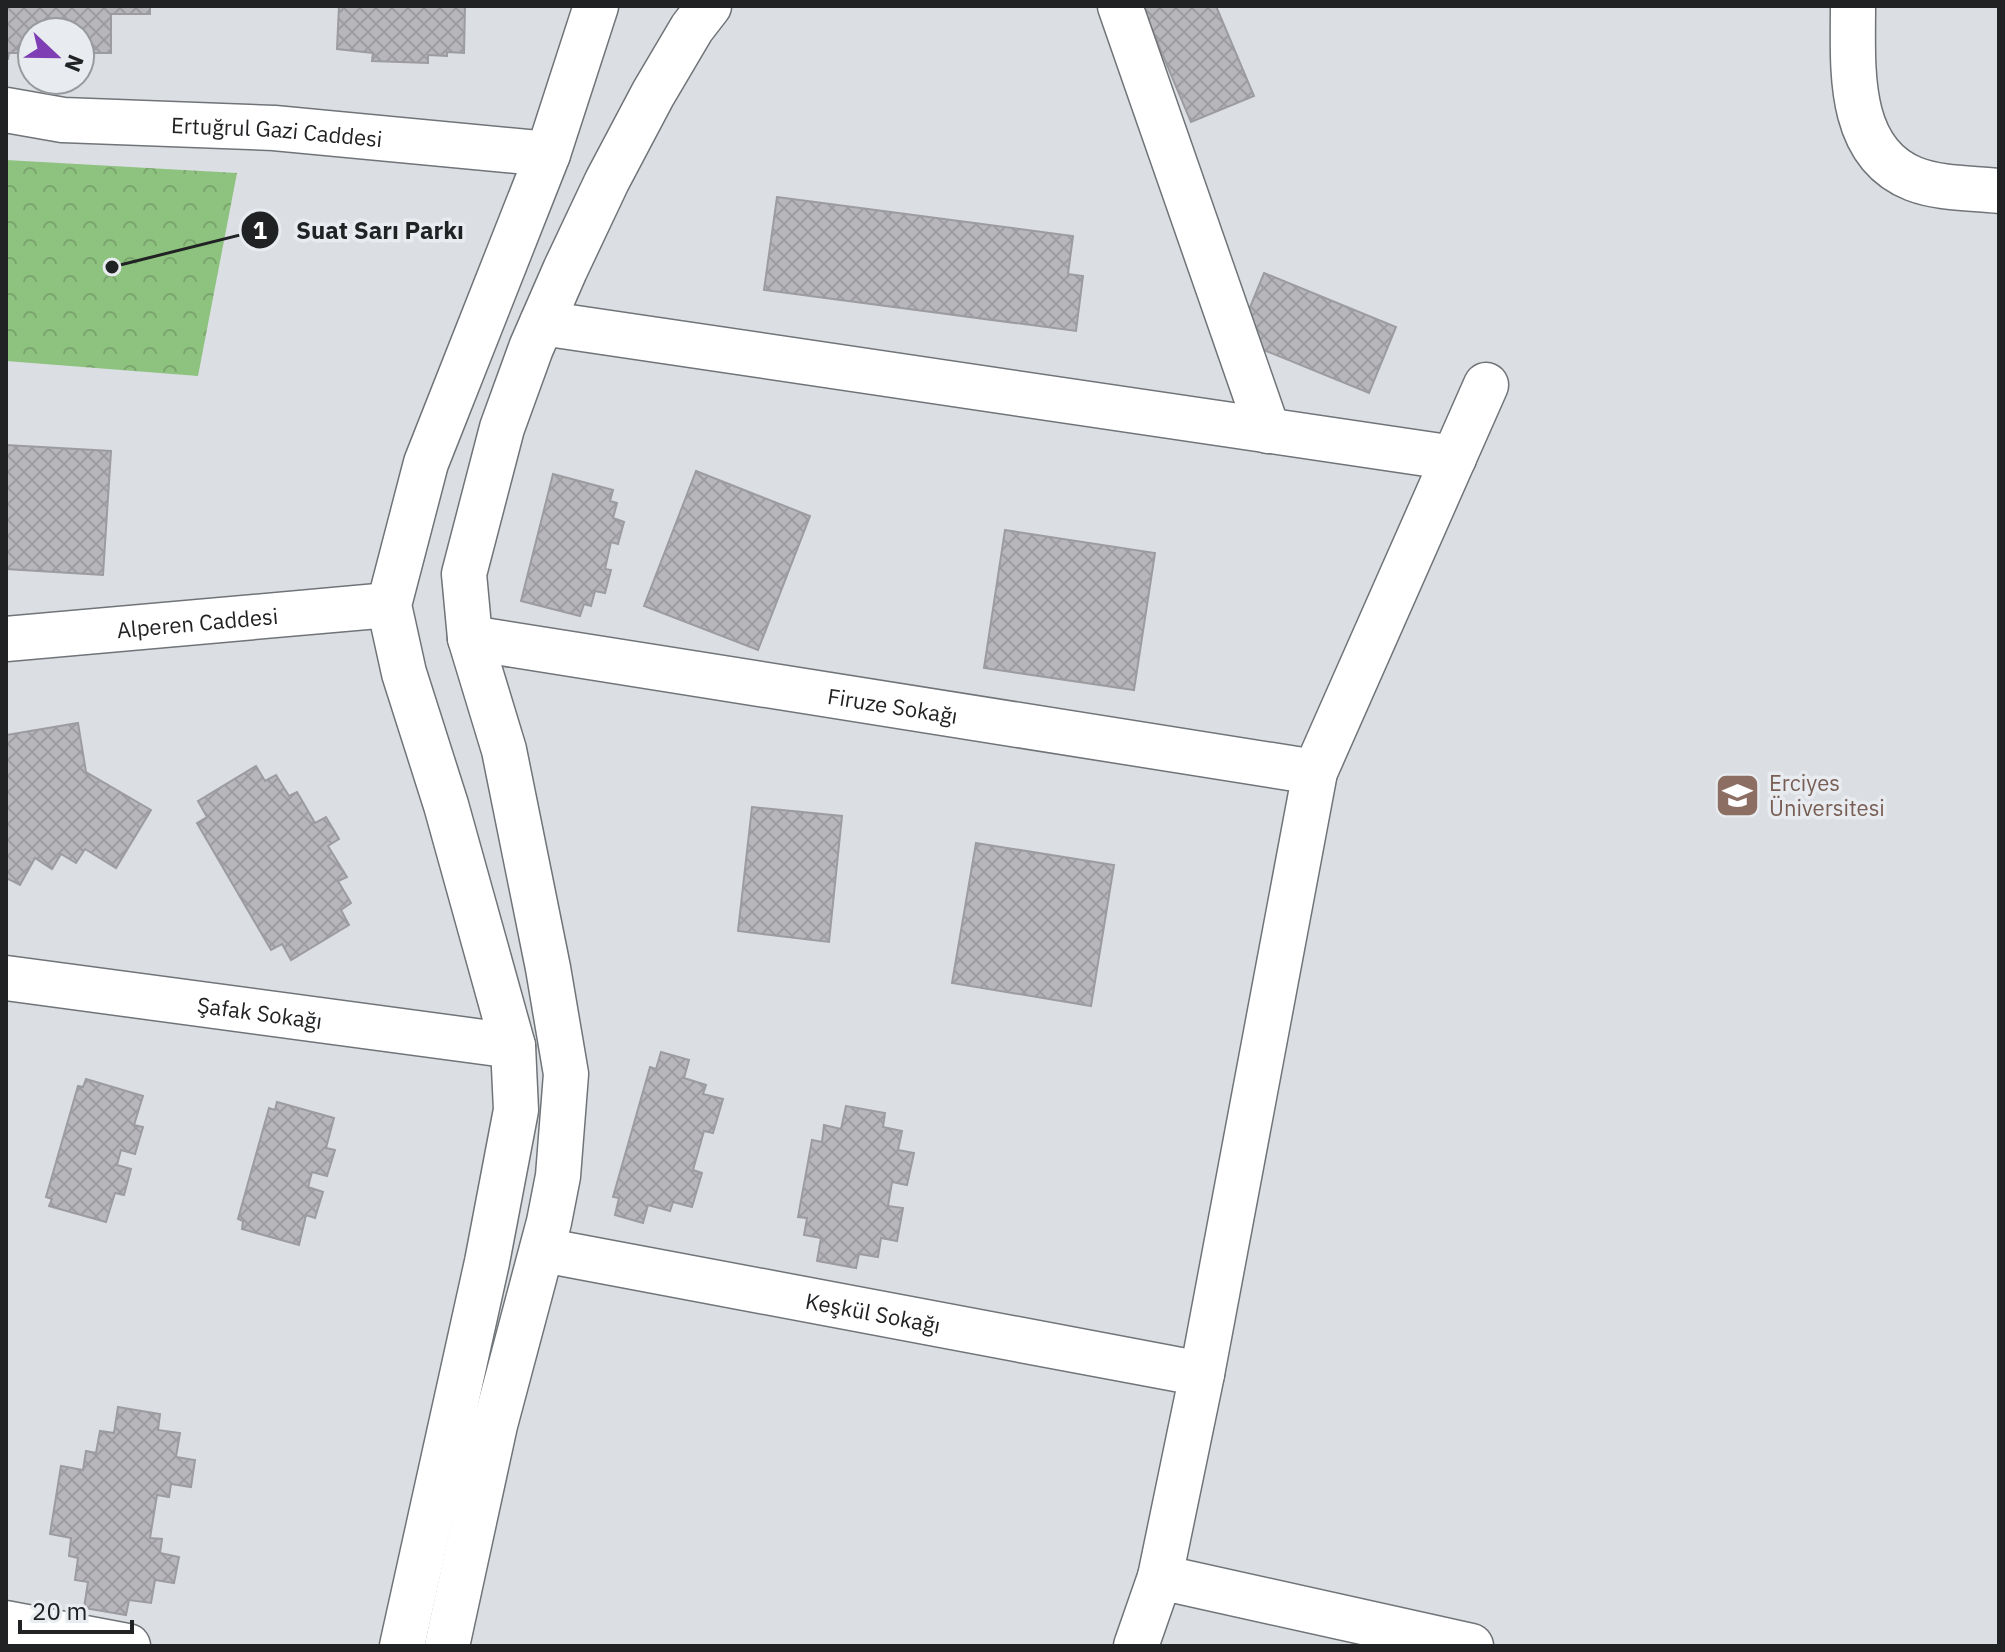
<svg xmlns="http://www.w3.org/2000/svg" width="2005" height="1652" font-family="'IBM Plex Sans',sans-serif">
  <style>
    .forest { fill: url(#forest-crowns) }
    .building { fill: url(#building-cross-hatch); stroke: #9c9ba0; stroke-width: 2 }
    .lines { fill: none; stroke-linecap: round; stroke-linejoin: round }
    .street-casing { stroke: #707478; stroke-width: 47 }
    .secondary-casing { stroke: #707478; stroke-width: 47 }
    .street { stroke: #fff; stroke-width: 44 }
    .secondary { stroke: #fff; stroke-width: 44 }
    .labels { text-anchor: middle; dominant-baseline: central; stroke-width: 7; stroke-linejoin: round; paint-order: stroke }
    .street-label { font-size: 22px; fill: #212224; stroke: #e8ecf0 }
    .education-label { font-size: 22px; fill: #785e54; stroke: #e8ecf0; text-anchor: start }
    .leader { fill: none; stroke: #212224; stroke-width: 3 }
    .callout-dot { fill: #212224; stroke: #e8ecf0; stroke-width: 3 }
    .mark-label { font-size: 24px; text-anchor: middle; font-weight: bold; fill: #fff }
    .callout-label { font-size: 24px; text-anchor: middle; font-weight: bold; fill: #212224; stroke: #e8ecf0; stroke-width: 7; stroke-linejoin: round; paint-order: stroke }
  </style>
  <defs>
    <pattern id="forest-crowns" width="20" height="18" patternUnits="userSpaceOnUse" patternTransform="scale(2)"><rect width="20" height="18" fill="#8ec27f"/><path d="M2 6a3 3 0 1 1 6 0M12 15a3 3 0 1 1 6 0" fill="none" stroke="#7aa66e"/></pattern>
    <pattern id="building-cross-hatch" width="8" height="8" patternUnits="userSpaceOnUse" patternTransform="scale(2)"><rect width="8" height="8" fill="#b6b6bb"/><path d="M0 0l8 8M0 8l8-8" fill="none" stroke="#9c9ca1"/></pattern>
  </defs>
  <rect width="100%" height="100%" fill="#dbdfe3"/>
  <polygon class="forest" points="6,160 237,173 198,376 6,361"/>
  <g class="building">
    <polygon points="6,6 150,6 150,14 111,14 111,53 93,53 93,59 80,59 80,32 32,32 32,53 9,53 8,59 6,59"/>
    <polygon points="339,6 465,6 464,53 447,52 447,56 428,55 428,63 372,61 373,53 337,49"/>
    <polygon points="1142,6 1216,6 1254,96 1191,122"/>
    <polygon points="777,197 1073,236 1068,274 1083,276 1076,331 764,290"/>
    <polygon points="1264,273 1396,327 1369,393 1237,339"/>
    <polygon points="6,445 111,451 103,575 6,569"/>
    <polygon points="696,471 810,516 758,650 644,606"/>
    <polygon points="553,474 613,490 610,501 617,503 613,518 624,522 618,544 611,542 605,569 611,570 605,593 595,591 591,606 584,604 580,616 521,601"/>
    <polygon points="1005,530 1155,553 1134,690 984,668"/>
    <polygon points="78,723 86,772 151,810 116,868 85,849 76,863 61,854 52,869 35,858 20,885 6,878 6,735"/>
    <polygon points="256,766 265,781 276,775 289,796 297,792 315,823 326,817 339,839 328,846 347,877 338,881 351,903 341,910 349,925 291,960 282,944 271,950 197,823 207,817 198,801"/>
    <polygon points="752,807 842,816 829,942 738,931"/>
    <polygon points="976,843 1114,865 1091,1006 952,983"/>
    <polygon points="661,1052 689,1060 684,1078 706,1085 703,1094 723,1099 713,1133 704,1131 693,1170 702,1173 692,1207 673,1202 670,1211 648,1205 643,1223 615,1215 619,1198 613,1197 650,1067 656,1069"/>
    <polygon points="86,1079 143,1096 134,1125 143,1127 135,1154 121,1150 117,1165 131,1169 124,1195 115,1193 106,1222 49,1206 52,1199 46,1197 78,1086 83,1087"/>
    <polygon points="277,1102 334,1118 326,1148 335,1150 327,1176 312,1172 308,1187 323,1192 315,1218 306,1215 299,1245 242,1229 243,1221 238,1219 269,1108 275,1110"/>
    <polygon points="846,1106 885,1113 883,1127 902,1131 898,1150 914,1153 907,1185 892,1182 888,1206 903,1208 897,1241 881,1238 878,1257 859,1254 856,1268 817,1261 821,1238 804,1235 807,1218 798,1217 812,1140 822,1142 824,1125 841,1129"/>
    <polygon points="118,1407 160,1414 158,1430 180,1433 176,1457 195,1460 191,1487 171,1484 169,1497 157,1495 150,1538 162,1539 160,1553 179,1557 174,1583 155,1580 151,1603 129,1600 126,1615 84,1608 88,1582 75,1580 78,1558 69,1556 71,1538 50,1534 61,1466 83,1470 86,1451 96,1453 100,1431 114,1433"/>
  </g>
  <g class="lines">
    <defs>
      <g id="street">
        <polyline points="1120,6 1268,431"/>
        <path d="M1853 6C1853 67 1846 152 1914 179 1940 189 1971 188 1999 191"/>
        <path id="s1" d="M6 110 63 120 274 128 548 154"/>
        <polyline points="542,323 1454,458"/>
        <path id="s2" d="M470 638 1315 772"/>
        <path id="s3" d="M6 978 513 1046"/>
        <path id="s4" d="M543 1250 1202 1374"/>
        <polyline points="1160,1577 1202,1374 1315,772 1486,385"/>
        <polyline points="6,1623 128,1646"/>
        <polyline points="1136,1646 1160,1577 1471,1646"/>
      </g>
      <g id="secondary">
        <path id="s5" d="M6 639 389 605"/>
        <polyline points="402,1646 487,1262 516,1110 513,1046 446,805 404,673 389,605 426,463 548,154 596,6"/>
        <polyline points="447,1646 495,1425 549,1222 558,1176 566,1074 548,968 504,750 470,638 464,574 502,428 531,348 565,270 607,181 653,94 692,28 709,6"/>
      </g>
    </defs>
    <use href="#street" class="street-casing"/>
    <use href="#secondary" class="secondary-casing"/>
    <use href="#street" class="street"/>
    <use href="#secondary" class="secondary"/>
  </g>
  <defs>
    <symbol id="university-square" viewBox="-11 -11 22 22"><rect x="-9" y="-9" width="18" height="18" rx="4" fill="#8d6e63" stroke="#e8ecf0"/><path d="M0-5L7-2L0 1L-7-2ZM-4 1L0 2.5L4 1V4Q0 6-4 4Z" fill="#fff"/></symbol>
  </defs>
  <g fill-rule="evenodd">
    <use href="#university-square" x="1712" y="770" width="51" height="51"/>
  </g>
  <g class="labels">
    <g class="street-label">
      <text stroke="none"><textPath href="#s1" startOffset="272">Ertuğrul Gazi Caddesi</textPath></text>
      <text stroke="none"><textPath href="#s5" startOffset="192">Alperen Caddesi</textPath></text>
      <text stroke="none"><textPath href="#s2" startOffset="428">Firuze Sokağı</textPath></text>
      <text stroke="none"><textPath href="#s3" startOffset="256">Şafak Sokağı</textPath></text>
      <text stroke="none"><textPath href="#s4" startOffset="336">Keşkül Sokağı</textPath></text>
    </g>
    <g class="education-label">
      <text x="1769" y="782">Erciyes<tspan x="1769" dy="25">Üniversitesi</tspan></text>
    </g>
  </g>
  <path class="leader" d="M112 267L260 230"/>
  <g class="callout-dot">
    <circle cx="112" cy="267" r="8"/>
    <circle cx="260" cy="230" r="20"/>
  </g>
  <g class="mark-label">
    <text x="260" y="239">1</text>
  </g>
  <g class="callout-label">
    <text x="380" y="239">Suat Sarı Parkı</text>
  </g>
  <rect width="2005" height="1652" fill="none" stroke="#212224" stroke-width="16"/>
  <g transform="translate(56 56) rotate(112)"><circle r="38" fill="#e8ecf0" stroke="#989b9e" stroke-width="2"/>
  <path d="M0-6L14 30L0 20L-14 30Z" fill="#7f3eb3"/>
  <text y="-12" font-size="22" font-weight="bold" text-anchor="middle" fill="#212224">N</text>
  </g>
  <path d="M20 1620v12h112v-12" fill="none" stroke="#212224" stroke-width="4"/>
  <text x="32" y="1620" font-size="24" fill="#212224" stroke="#e8ecf0" stroke-width="6" paint-order="stroke">20 m</text>
</svg>
